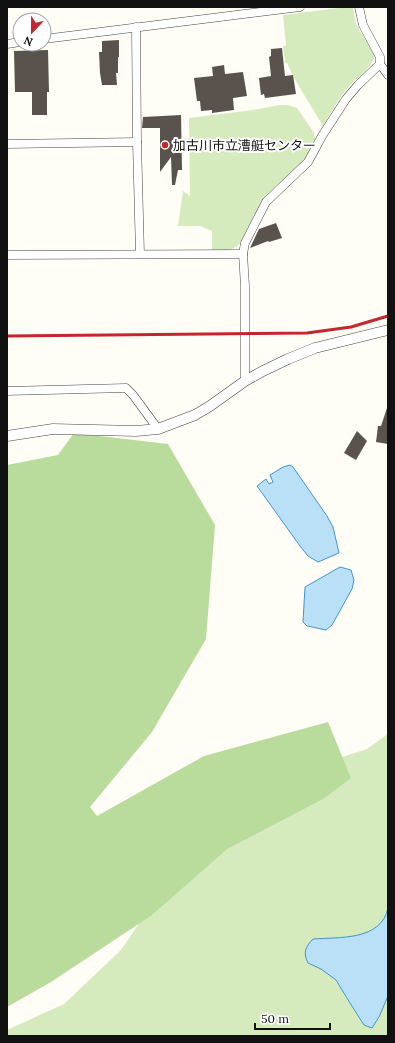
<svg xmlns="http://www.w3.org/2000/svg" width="395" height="1043" font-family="Lora,'Noto Sans JP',serif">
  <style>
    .green { fill: #d5ebbd }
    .forest { fill: #b9dc9c }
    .water { fill: #b9e0f7; stroke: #3f96cf }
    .building { fill: #5a524d }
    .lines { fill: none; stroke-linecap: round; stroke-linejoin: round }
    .minor-casing { stroke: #444; stroke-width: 9 }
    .tertiary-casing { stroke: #444; stroke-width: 11 }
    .minor { stroke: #fff; stroke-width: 8 }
    .tertiary { stroke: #fff; stroke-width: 10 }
    .rail { stroke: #c4262e; stroke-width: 3 }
    .poi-dot { fill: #c4262e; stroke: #fff; stroke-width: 1.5 }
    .labels { text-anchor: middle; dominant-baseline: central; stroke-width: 4; stroke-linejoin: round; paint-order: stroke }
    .poi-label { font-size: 13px; fill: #111; stroke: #fff; text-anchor: start }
  </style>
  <rect width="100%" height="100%" fill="#fffdf5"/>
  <g class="green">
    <path d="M347 7H352L353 8 356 24 375 56C369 72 355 78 345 91 336 102 330 114 323 126L294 78 287 63H285L283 46H286L283 15Z"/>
    <path d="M280 105H288L297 108 314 133 315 139 305 159 263 198 240 243C233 252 223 250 212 251V231L200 226H178L183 191 190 196 189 118 253 110Z"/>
    <polygon points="388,734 388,1036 7,1036 7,1030 64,1004 121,950 167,882 305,769 367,749"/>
  </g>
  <polygon class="forest" points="74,433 168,444 215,525 206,639 152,732 90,807 97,816 204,756 328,722 351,778 323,799 227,849 152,915 51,982 7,1007 7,465 58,455"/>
  <g class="water">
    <polygon points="290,465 293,467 327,516 333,527 339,553 318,562 308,556 300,546 257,486 266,479 269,484 273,482 270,475 283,467"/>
    <polygon points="340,567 351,570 354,580 352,589 332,625 326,630 307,626 303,622 305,587"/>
    <path d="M388 908V996L379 1017 372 1028 364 1025 350 1003 336 980 321 969 308 963C303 953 305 947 313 939 339 937 381 941 388 908Z"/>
  </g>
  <g class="building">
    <polygon points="119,40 119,57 118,57 118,73 116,73 117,85 102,85 100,73 99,52 102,52 102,41"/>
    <polygon points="282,48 285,76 293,75 296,94 265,98 264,94 261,95 259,78 271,76 269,57 271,56 271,49"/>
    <polygon points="48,50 49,92 47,92 47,115 32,115 32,92 15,92 14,51"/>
    <polygon points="224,65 225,74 243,72 247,96 233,98 234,110 212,113 212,110 201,111 200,101 197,101 194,78 213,76 212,67"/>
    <polygon points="181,115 182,170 178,170 175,185 172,185 171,157 160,172 160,128 142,128 143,117"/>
    <polygon points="276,223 282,238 269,242 268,241 250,248 259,229"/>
    <polygon points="387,408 388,409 388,444 376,442 378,426 381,426"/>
    <polygon points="357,431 367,441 356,460 344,453"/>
  </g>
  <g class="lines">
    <defs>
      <g id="minor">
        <polyline points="136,27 137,142 140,254"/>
        <polyline points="44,39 300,7"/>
        <polyline points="7,44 20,42"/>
        <polyline points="380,64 388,75"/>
        <polyline points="7,144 137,142"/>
        <polyline points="7,255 243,254"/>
        <polyline points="245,381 245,286 243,254 245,243 266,202 308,162 322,136 346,99 358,85 380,64 380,57 363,25 359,7"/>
        <polyline points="7,391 126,388 133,395 158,429"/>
      </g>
      <polyline id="tertiary" points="7,436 53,429 136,431 158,429 195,415 210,406 245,381 263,371 288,359 315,348 388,330"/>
    </defs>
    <use href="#minor" class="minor-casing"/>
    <use href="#tertiary" class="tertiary-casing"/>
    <use href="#minor" class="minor"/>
    <use href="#tertiary" class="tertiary"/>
    <polyline class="rail" points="7,336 307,333 351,327 388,316"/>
  </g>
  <circle class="poi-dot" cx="165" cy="145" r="4"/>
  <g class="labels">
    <g class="poi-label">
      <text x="173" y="145">加古川市立漕艇センター</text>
    </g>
  </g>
  <rect width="395" height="1043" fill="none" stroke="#111111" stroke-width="16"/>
  <g transform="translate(32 32) rotate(202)"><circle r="19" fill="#ffffff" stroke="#a0a0a0"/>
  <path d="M0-3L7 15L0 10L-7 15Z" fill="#c4262e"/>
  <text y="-6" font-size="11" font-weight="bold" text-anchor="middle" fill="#111111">N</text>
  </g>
  <path d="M255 1023v6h75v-6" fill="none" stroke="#111111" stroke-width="2"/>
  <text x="261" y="1023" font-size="12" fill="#111111" stroke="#ffffff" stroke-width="3" paint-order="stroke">50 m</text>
</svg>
